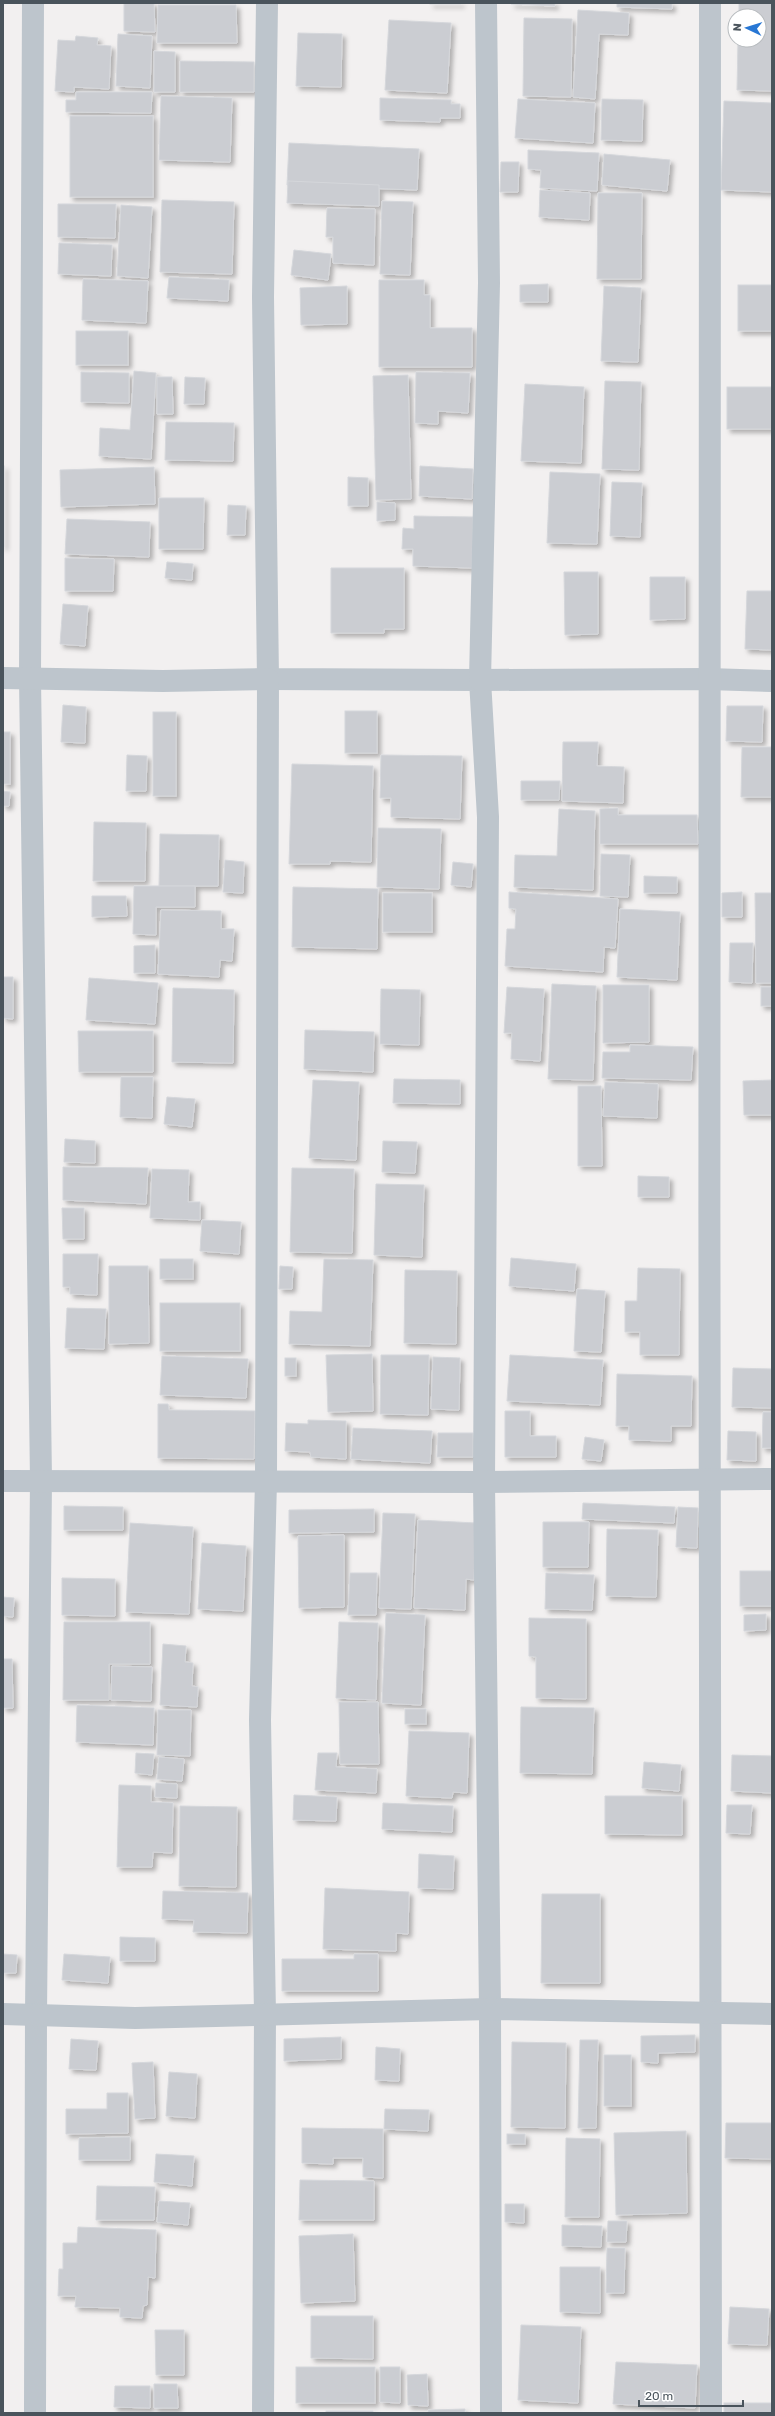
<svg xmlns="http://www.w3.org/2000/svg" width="775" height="2416" font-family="Rubik,sans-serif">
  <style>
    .building { fill: #cbcdd2; stroke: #d5d7db; filter: url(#shadow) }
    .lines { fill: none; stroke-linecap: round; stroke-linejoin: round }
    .minor { stroke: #bdc5cc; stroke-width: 22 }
  </style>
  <defs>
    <filter id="shadow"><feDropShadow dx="3.5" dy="3.5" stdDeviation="2" flood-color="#0004"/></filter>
  </defs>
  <rect width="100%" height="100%" fill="#f2f0f0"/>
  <g class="building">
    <polygon points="124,3 154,3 155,32 124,31"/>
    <rect x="430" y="3" width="31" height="1"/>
    <polygon points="511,3 555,3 555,6 511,4"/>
    <polygon points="617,3 672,3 672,9 617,7"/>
    <polygon points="739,3 772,3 772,91 737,90 738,40 759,40 759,16 739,16"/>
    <polygon points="158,5 236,5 237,43 157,43"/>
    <polygon points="578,10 629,13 628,35 599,34 595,99 573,97"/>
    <polygon points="524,18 572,19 571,97 523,96"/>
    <polygon points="389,20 451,23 447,93 385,90"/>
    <polygon points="298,33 342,34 341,87 296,86"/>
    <polygon points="118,34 152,36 150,88 116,86"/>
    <polygon points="76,36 98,38 97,45 111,46 109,89 74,87 74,92 55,91 58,40 75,41"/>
    <polygon points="154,51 175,52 175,92 154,92"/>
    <polygon points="180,61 254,62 254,92 180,92"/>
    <polygon points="76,92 152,92 151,113 66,112 66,100 76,100"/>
    <polygon points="161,96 232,98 230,162 159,160"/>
    <polygon points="380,98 451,100 451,104 460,104 460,118 440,118 440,122 380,120"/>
    <polygon points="518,99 595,103 593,143 515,138"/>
    <polygon points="602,99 643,100 642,141 601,140"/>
    <polygon points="724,101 772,103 772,192 721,190"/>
    <rect x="70" y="116" width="83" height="81"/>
    <polygon points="289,143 419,149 417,190 287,185"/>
    <polygon points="528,150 599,153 597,191 540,188 541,170 528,169"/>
    <polygon points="604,154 670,160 667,191 602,185"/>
    <polygon points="501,162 519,162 518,192 500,192"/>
    <polygon points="288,181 379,185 379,206 287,203"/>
    <polygon points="540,190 590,193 589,220 539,217"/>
    <polygon points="598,193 642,193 641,279 597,279"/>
    <polygon points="162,200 234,202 232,274 160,272"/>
    <polygon points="382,201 413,202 410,275 380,274"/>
    <polygon points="58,204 116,204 115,238 58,237"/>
    <polygon points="121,205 152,207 148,278 117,276"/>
    <polygon points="327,208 375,209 374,265 333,263 333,237 326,237"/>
    <polygon points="59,243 112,245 111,276 58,274"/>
    <polygon points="294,250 331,254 328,280 291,275"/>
    <polygon points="169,277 229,280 228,301 167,298"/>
    <polygon points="83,279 148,281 146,323 82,320"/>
    <polygon points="379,280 424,280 424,295 430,295 430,328 472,328 472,367 379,367"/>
    <polygon points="548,284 548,302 520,302 520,285"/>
    <rect x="738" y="285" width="34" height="46"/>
    <polygon points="347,286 347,324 301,325 300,288"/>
    <polygon points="604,286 641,288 638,362 601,361"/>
    <rect x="76" y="331" width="52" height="34"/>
    <polygon points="134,371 156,373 151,459 99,456 100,428 130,430"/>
    <polygon points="81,372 129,373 129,403 81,402"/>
    <polygon points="416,372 470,373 468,413 438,411 438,424 415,423"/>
    <polygon points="408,375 411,499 376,500 373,376"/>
    <polygon points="157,377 172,377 173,414 157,414"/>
    <polygon points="185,377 205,378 204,404 184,404"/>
    <polygon points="605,381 641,382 639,470 602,469"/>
    <polygon points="525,384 584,387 581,463 521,461"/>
    <rect x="727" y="387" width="45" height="42"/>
    <polygon points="166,422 234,423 233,461 165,460"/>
    <rect x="3" y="466" width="1" height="81"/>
    <polygon points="420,466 473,469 472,499 419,496"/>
    <polygon points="154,467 155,504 61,507 60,470"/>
    <polygon points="550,472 600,474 597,544 547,543"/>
    <polygon points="348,477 368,478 368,506 348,506"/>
    <polygon points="612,482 642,483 640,537 610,536"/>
    <polygon points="159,498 204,498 203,549 159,549"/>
    <polygon points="377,502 395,503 395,520 377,521"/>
    <polygon points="228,505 246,506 245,535 227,535"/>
    <polygon points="414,516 473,517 472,568 413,566 413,549 402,549 403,528 414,529"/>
    <polygon points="67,519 150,522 149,557 65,554"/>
    <polygon points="65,558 114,559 113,591 65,591"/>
    <polygon points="167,562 193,564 192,580 165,578"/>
    <polygon points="331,568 404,568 404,629 384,629 384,633 331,633"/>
    <polygon points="564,572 598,572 598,634 565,635"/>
    <polygon points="650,577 685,577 685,619 650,620"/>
    <polygon points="747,591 772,591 772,650 745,649"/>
    <polygon points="63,604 88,606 85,646 60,644"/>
    <polygon points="63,705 86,707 85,743 61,742"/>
    <polygon points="727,706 763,706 762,742 726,741"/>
    <rect x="345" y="711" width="32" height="42"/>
    <rect x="153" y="712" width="23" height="84"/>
    <rect x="3" y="732" width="7" height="52"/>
    <polygon points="563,742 598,742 597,766 624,767 623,803 562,801"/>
    <polygon points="742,747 772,747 772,797 741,797"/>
    <polygon points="127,755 147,756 146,791 126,791"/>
    <polygon points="381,755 462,756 460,819 391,817 391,798 380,798"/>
    <polygon points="292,764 373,766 371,862 330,861 330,864 289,864"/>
    <polygon points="521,781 560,781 559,800 521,800"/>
    <polygon points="3,791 10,792 9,806 3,806"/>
    <polygon points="618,808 618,815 697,815 698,844 600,844 600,809"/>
    <polygon points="559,809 595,811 593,890 514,887 515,855 557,856"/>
    <polygon points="94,822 146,823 145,881 93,881"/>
    <polygon points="378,828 441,829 439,889 377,887"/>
    <polygon points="160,834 219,835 218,886 159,886"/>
    <polygon points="601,854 630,855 628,897 600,896"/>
    <polygon points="225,860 244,862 243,893 223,892"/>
    <polygon points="453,862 473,864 471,887 451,885"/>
    <polygon points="644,876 677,877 677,893 644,893"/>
    <polygon points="134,886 195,886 195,907 156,907 156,935 133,934"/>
    <polygon points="293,887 378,889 377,949 292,947"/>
    <polygon points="509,892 618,899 615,948 604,947 603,972 505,966 507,929 515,929 516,909 509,908"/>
    <polygon points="742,892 742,917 722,917 722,893"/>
    <rect x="383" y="893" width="49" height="39"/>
    <polygon points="755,893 772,893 772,983 756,983"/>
    <polygon points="92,896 126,896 127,916 92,917"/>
    <polygon points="620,909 680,912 677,980 617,977"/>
    <polygon points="161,910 221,911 221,929 234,929 232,961 220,960 219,977 158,974"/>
    <polygon points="730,943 753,943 752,983 729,982"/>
    <polygon points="155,945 155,973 134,973 134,946"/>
    <polygon points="3,977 13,977 13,1019 3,1018"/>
    <polygon points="89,978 158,983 155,1024 86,1020"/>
    <polygon points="552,984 596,986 593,1080 548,1079"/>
    <polygon points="603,985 649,985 649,1042 603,1043"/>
    <polygon points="507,987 544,989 540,1061 511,1059 512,1033 504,1033"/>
    <rect x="761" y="987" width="11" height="19"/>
    <polygon points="173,988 234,990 233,1063 172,1062"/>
    <polygon points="381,989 420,990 419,1045 380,1044"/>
    <polygon points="305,1030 374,1032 373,1072 304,1069"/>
    <polygon points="78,1031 153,1031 153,1072 79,1072"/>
    <polygon points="630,1045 693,1047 691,1080 602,1078 603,1052 630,1052"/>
    <polygon points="121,1077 153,1077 152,1118 120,1117"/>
    <polygon points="394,1079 460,1080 460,1104 393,1103"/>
    <polygon points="313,1080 359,1082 356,1160 309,1158"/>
    <polygon points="772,1080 772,1115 744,1115 743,1081"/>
    <polygon points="605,1082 658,1084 657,1118 603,1116"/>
    <polygon points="578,1086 601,1086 602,1166 578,1166"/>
    <polygon points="167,1097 195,1099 192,1127 164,1124"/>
    <polygon points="65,1139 95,1141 95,1163 64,1162"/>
    <polygon points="383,1141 417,1142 415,1173 382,1172"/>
    <polygon points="63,1167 148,1168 146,1204 63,1200"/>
    <polygon points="292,1168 354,1169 352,1253 290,1252"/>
    <polygon points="152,1169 189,1170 188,1202 200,1202 200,1220 150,1218"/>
    <polygon points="638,1176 669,1177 669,1197 638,1197"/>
    <polygon points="376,1184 424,1185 422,1257 374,1255"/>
    <polygon points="62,1208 84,1208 84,1239 63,1239"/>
    <polygon points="202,1220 241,1222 239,1254 200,1251"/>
    <polygon points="63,1254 98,1254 97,1295 70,1294 70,1287 63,1287"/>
    <polygon points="511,1258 576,1264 574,1291 509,1286"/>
    <rect x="160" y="1259" width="33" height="20"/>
    <polygon points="324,1259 373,1260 370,1346 289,1344 290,1311 322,1312"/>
    <polygon points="109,1266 148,1266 149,1343 109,1344"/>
    <polygon points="280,1266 293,1267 292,1289 279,1289"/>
    <polygon points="638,1268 680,1269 679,1355 640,1355 640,1332 625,1332 625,1301 637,1301"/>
    <polygon points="405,1270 457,1271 456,1344 404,1343"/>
    <polygon points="577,1289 605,1291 601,1352 574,1351"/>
    <rect x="160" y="1303" width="80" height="48"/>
    <polygon points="67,1308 106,1309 104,1349 65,1348"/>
    <polygon points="372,1354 373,1411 328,1412 326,1355"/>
    <polygon points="381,1355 429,1355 428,1415 380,1414"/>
    <polygon points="510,1355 603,1360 600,1405 507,1401"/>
    <polygon points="162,1356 248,1359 246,1398 160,1395"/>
    <polygon points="433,1357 460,1358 459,1410 431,1409"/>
    <rect x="285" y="1358" width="11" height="18"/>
    <polygon points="733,1368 772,1369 772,1408 732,1407"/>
    <polygon points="617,1374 692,1376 691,1426 671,1426 671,1441 629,1440 629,1426 616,1426"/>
    <polygon points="158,1404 168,1404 169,1410 255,1411 254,1459 158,1458"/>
    <polygon points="505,1411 530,1411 530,1436 556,1436 556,1457 505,1457"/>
    <polygon points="763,1412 772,1412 772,1448 762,1448"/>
    <polygon points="308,1420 346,1421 346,1459 311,1457 310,1452 285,1451 286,1423 308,1424"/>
    <polygon points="353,1428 432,1431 430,1463 351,1459"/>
    <polygon points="728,1431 756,1432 756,1461 727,1460"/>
    <polygon points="438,1433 473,1433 473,1457 437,1457"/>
    <polygon points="585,1437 604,1440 601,1461 582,1459"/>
    <polygon points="583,1503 675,1507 674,1523 582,1519"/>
    <polygon points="64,1506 123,1507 123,1530 64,1530"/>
    <polygon points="678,1507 698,1508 697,1548 676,1547"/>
    <polygon points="374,1509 374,1532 289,1533 289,1510"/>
    <polygon points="383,1513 415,1514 411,1609 379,1608"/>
    <polygon points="418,1520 476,1523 474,1580 466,1579 465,1610 414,1608"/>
    <polygon points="543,1522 589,1522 588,1567 543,1567"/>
    <polygon points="130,1523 193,1527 189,1614 126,1612"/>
    <polygon points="607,1529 658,1530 656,1597 606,1596"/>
    <polygon points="344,1535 344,1607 299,1608 298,1536"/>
    <polygon points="202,1543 246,1546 243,1611 198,1609"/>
    <rect x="740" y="1571" width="32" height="35"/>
    <polygon points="350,1573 377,1573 376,1615 348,1615"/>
    <polygon points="546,1573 594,1575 592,1610 545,1609"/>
    <polygon points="62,1578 115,1579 115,1616 62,1615"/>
    <polygon points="3,1597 14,1598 13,1617 3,1616"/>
    <polygon points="386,1613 425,1615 421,1705 382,1703"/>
    <polygon points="766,1614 766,1630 744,1631 744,1615"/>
    <polygon points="529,1618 586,1619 586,1699 536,1698 536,1657 529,1656"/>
    <polygon points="64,1622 150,1622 150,1664 109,1664 109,1700 63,1700"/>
    <polygon points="339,1622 378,1623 376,1700 336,1698"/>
    <polygon points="163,1644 186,1646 185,1662 193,1663 192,1686 198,1687 197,1707 160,1705"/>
    <polygon points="3,1659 12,1659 13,1708 3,1708"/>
    <polygon points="112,1666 152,1667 151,1701 111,1700"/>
    <polygon points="339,1702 378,1702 379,1764 340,1764"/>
    <polygon points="77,1705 154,1708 153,1745 76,1742"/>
    <polygon points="521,1707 594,1708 592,1774 520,1773"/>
    <rect x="405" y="1709" width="21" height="15"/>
    <polygon points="158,1710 191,1710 190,1756 157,1755"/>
    <polygon points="409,1731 469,1733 467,1793 453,1792 452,1798 406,1796"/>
    <polygon points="136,1753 154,1754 152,1775 135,1773"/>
    <polygon points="318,1753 337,1753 336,1767 377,1769 376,1793 315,1790"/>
    <polygon points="732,1755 772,1756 772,1793 731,1791"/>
    <polygon points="159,1757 184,1759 182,1781 157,1779"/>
    <polygon points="644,1762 681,1765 679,1791 642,1788"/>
    <polygon points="156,1783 177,1784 177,1798 155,1797"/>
    <polygon points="119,1785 151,1786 151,1802 173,1803 172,1853 153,1852 152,1867 117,1867"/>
    <polygon points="294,1795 337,1797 336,1821 293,1820"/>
    <polygon points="605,1796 682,1796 682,1835 605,1834"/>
    <polygon points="383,1803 453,1806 452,1832 382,1829"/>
    <polygon points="727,1805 752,1805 750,1834 726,1833"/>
    <polygon points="180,1806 237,1807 236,1887 179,1886"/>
    <polygon points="419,1854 454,1856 453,1889 418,1888"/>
    <polygon points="325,1888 409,1892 408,1934 396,1933 396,1951 323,1949"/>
    <polygon points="163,1891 248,1893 247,1933 193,1932 194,1920 162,1919"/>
    <polygon points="542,1894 600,1894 600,1983 541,1983"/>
    <polygon points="120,1937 155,1938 155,1961 120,1961"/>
    <polygon points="3,1954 17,1955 16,1973 3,1973"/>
    <polygon points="64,1954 110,1957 108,1983 62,1980"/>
    <polygon points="354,1954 378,1954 378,1991 282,1991 282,1959 354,1959"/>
    <polygon points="695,2035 695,2052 658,2053 658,2063 641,2062 641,2036"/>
    <polygon points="341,2037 341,2059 284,2061 284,2039"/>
    <polygon points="71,2039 98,2041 96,2070 69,2069"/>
    <polygon points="580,2040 598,2040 596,2128 578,2128"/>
    <polygon points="512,2042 566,2043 565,2128 511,2127"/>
    <polygon points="376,2047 400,2049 399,2081 375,2080"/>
    <rect x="604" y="2055" width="27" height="51"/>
    <polygon points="153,2062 155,2118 135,2119 132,2063"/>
    <polygon points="169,2072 197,2074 195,2118 166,2116"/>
    <polygon points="107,2093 128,2093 128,2133 66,2134 66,2109 107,2109"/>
    <polygon points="385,2109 429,2110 428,2131 384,2129"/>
    <polygon points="726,2123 772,2123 772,2159 725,2158"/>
    <polygon points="302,2128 383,2129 383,2178 363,2177 363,2158 333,2158 333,2164 302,2163"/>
    <polygon points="686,2131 687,2213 616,2215 614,2133"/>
    <rect x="507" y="2134" width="18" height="10"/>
    <polygon points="130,2137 130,2160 79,2160 79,2138"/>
    <polygon points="566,2138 600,2139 599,2217 565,2217"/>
    <polygon points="156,2154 194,2156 192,2186 154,2182"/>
    <polygon points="300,2180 374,2181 374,2220 299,2220"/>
    <polygon points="97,2186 155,2187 154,2220 96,2220"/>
    <polygon points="159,2201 190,2203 188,2225 157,2222"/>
    <polygon points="505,2204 524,2204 524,2223 505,2222"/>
    <polygon points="608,2221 627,2221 626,2242 607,2242"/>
    <polygon points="562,2225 602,2226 601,2247 562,2246"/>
    <polygon points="78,2227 156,2230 155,2278 148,2277 147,2305 143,2306 142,2318 120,2317 120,2308 75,2307 76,2296 58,2296 59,2269 63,2269 63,2243 77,2243"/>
    <polygon points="353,2234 355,2301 301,2303 299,2236"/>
    <polygon points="607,2248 625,2248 624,2293 606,2293"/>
    <polygon points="560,2267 600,2267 600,2313 560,2312"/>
    <polygon points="730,2307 769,2309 767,2345 728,2344"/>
    <polygon points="311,2316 373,2316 373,2359 311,2358"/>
    <polygon points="521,2325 581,2327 578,2403 518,2400"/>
    <polygon points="155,2330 184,2330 184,2375 156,2375"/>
    <polygon points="616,2362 697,2365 695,2408 613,2404"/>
    <rect x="296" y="2367" width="79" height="36"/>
    <polygon points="380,2367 400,2367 400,2403 380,2402"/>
    <polygon points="427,2374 428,2406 408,2405 407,2375"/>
    <polygon points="154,2384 177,2384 178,2408 154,2408"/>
    <polygon points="115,2386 150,2386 150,2408 114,2407"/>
    <rect x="724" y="2403" width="48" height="10"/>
    <polygon points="465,2409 465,2413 428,2413 428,2410"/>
    <rect x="326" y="2411" width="47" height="2"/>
  </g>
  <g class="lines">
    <g class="minor">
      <polyline points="33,3 30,678 41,1480 36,2015 35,2413"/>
      <polyline points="267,3 263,297 268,679 480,680 488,817 484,1482 490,2009 491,2413"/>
      <polyline points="486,3 489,283 480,680 708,679 772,681"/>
      <path d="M710 3C704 806 714 1610 711 2413"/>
      <polyline points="3,678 163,681 268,679 266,1481 260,1720 265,2014 263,2413"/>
      <polyline points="3,1481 484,1482 772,1479"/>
      <polyline points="3,2014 135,2018 490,2009 772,2014"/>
    </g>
  </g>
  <rect width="775" height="2416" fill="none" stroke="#4a545c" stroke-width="8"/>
  <g transform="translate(747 28) rotate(274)"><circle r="19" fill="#ffffff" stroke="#b7bbbe"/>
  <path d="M0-3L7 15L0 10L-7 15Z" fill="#2877d4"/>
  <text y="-6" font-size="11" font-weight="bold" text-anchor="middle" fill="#4a545c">N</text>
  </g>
  <path d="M639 2400v6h104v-6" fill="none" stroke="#4a545c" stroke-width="2"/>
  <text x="645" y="2400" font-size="12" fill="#4a545c" stroke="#ffffff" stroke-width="3" paint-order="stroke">20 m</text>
</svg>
